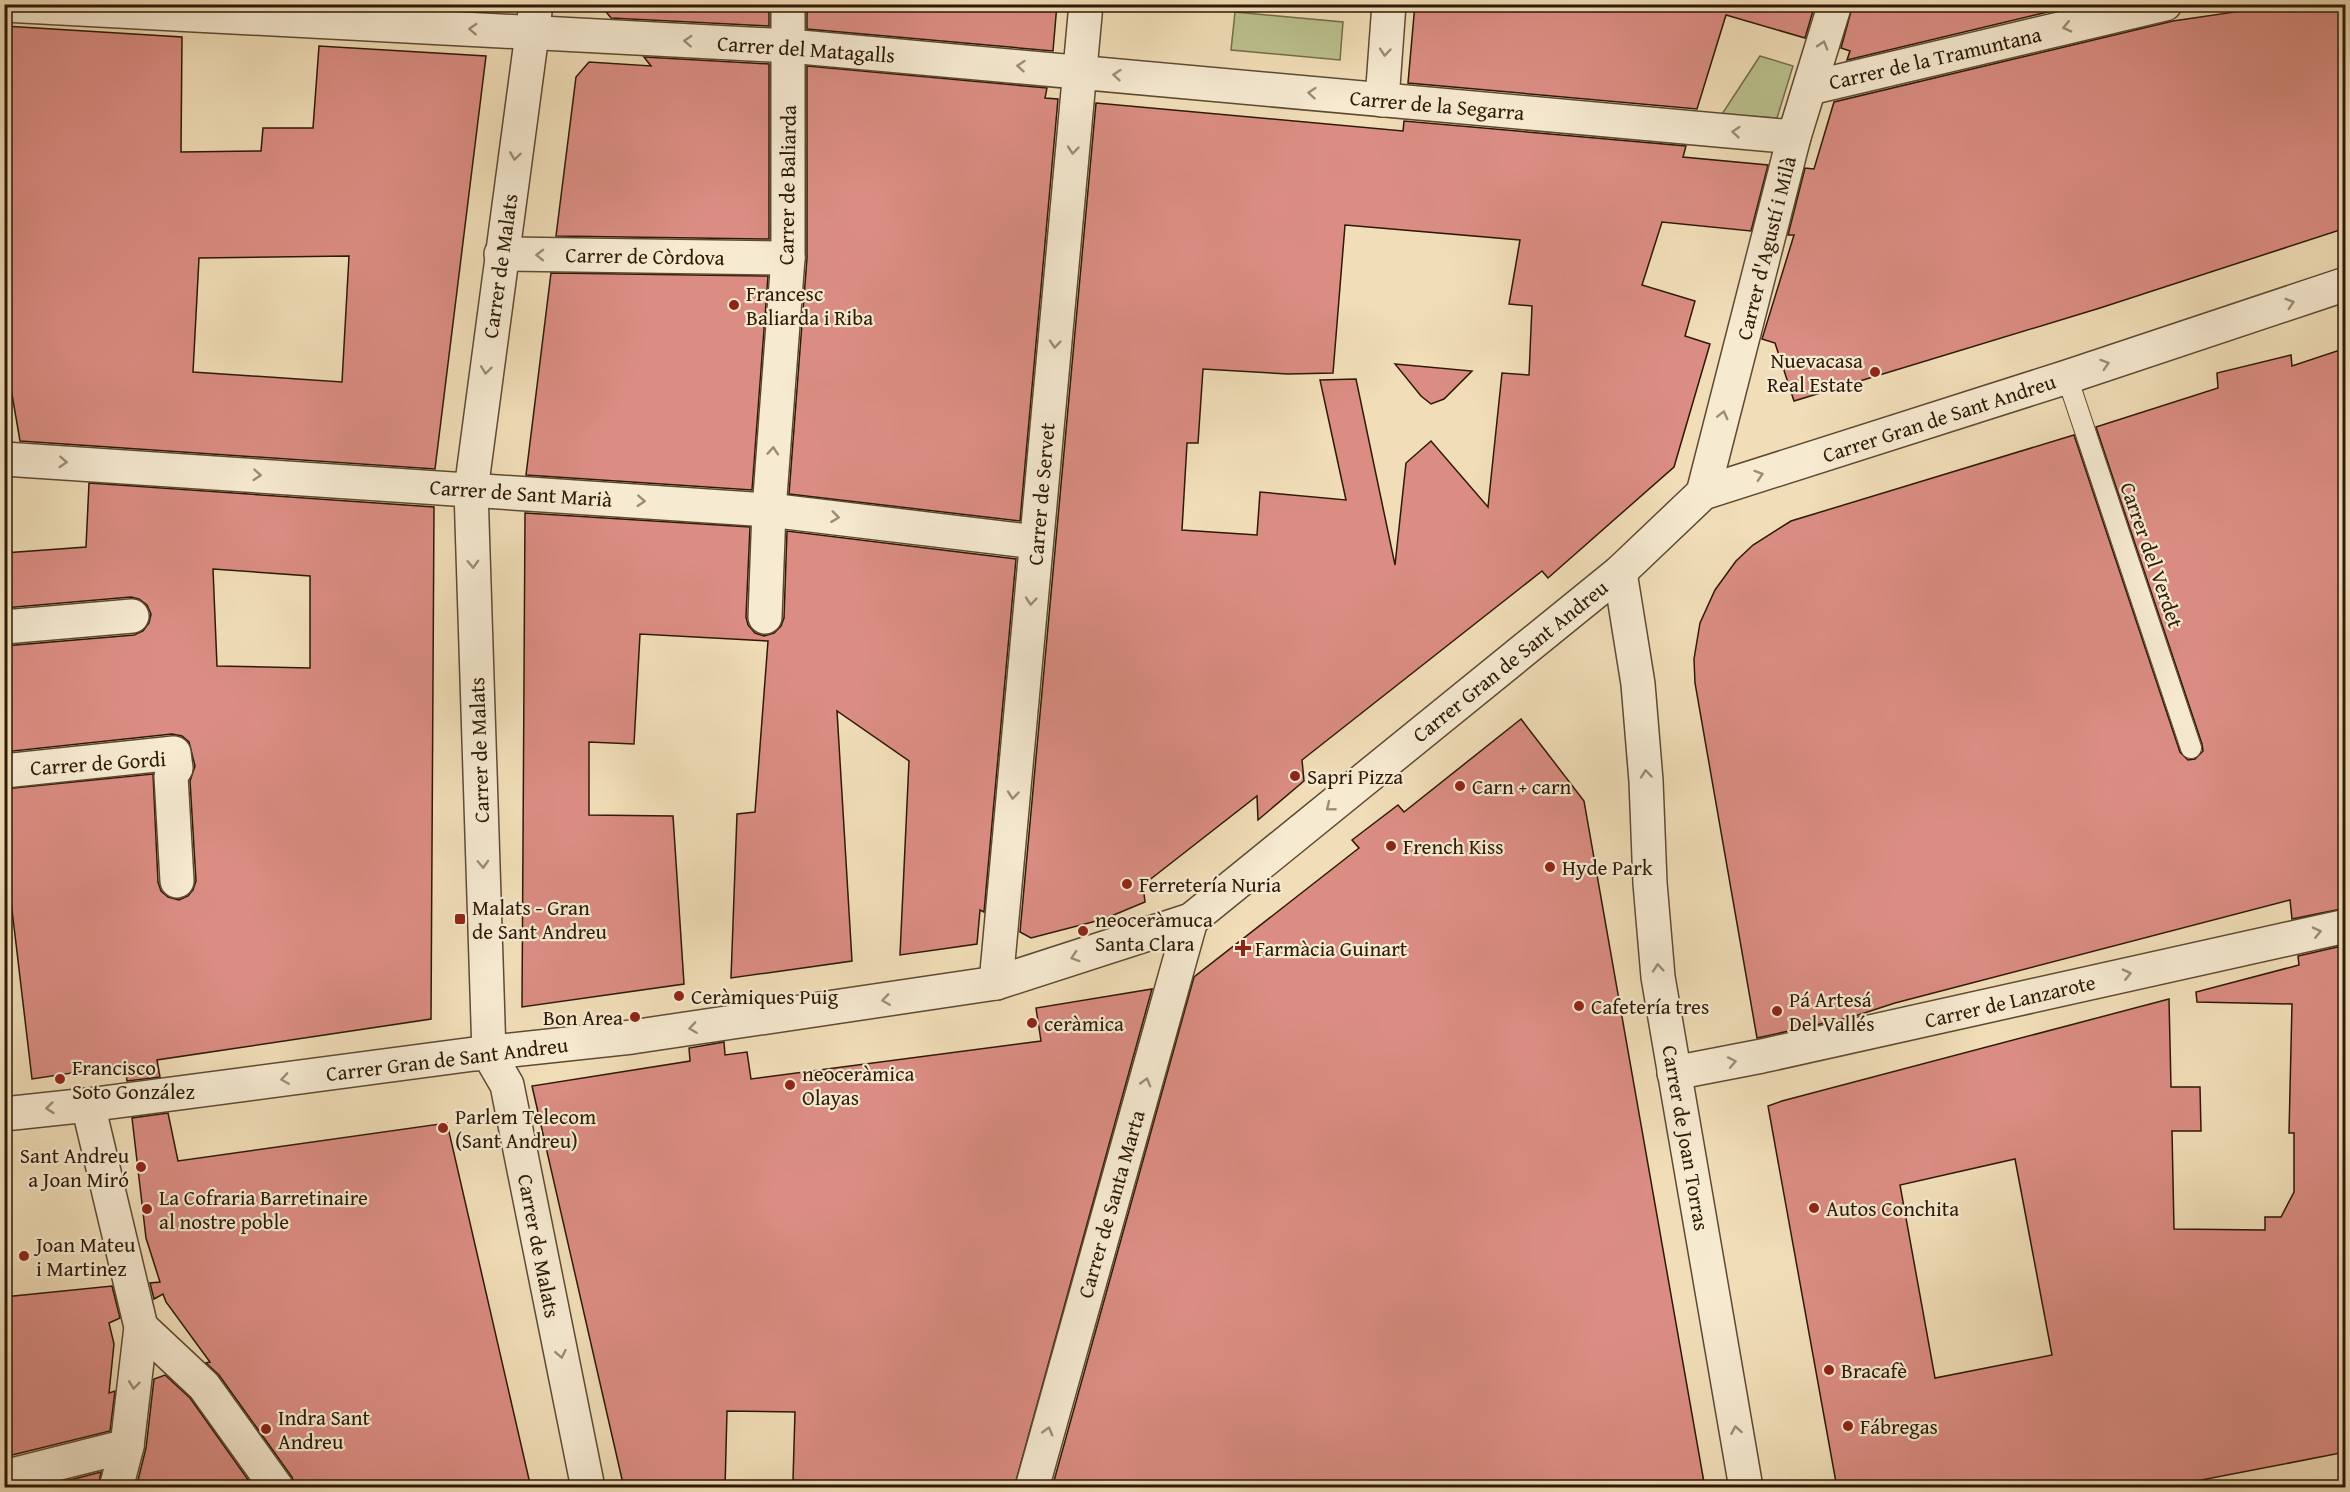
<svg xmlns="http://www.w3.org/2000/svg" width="2350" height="1492" font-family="'Gentium Book Plus',serif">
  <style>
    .green { fill: #bbc18e; stroke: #746d4a; stroke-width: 1.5 }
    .building { fill: #db8d83; stroke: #2d1907; stroke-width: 1.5; fill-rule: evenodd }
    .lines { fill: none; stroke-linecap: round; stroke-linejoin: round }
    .lane-casing { stroke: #5e4a33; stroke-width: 22 }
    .street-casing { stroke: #5e4a33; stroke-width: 36 }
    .lane { stroke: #f6ead1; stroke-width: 20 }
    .street { stroke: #f6ead1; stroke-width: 33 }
    .oneway { stroke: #9c8c76 }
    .poi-dot { fill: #8f2418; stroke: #f6ead1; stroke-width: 2 }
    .labels { text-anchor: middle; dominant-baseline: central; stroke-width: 4.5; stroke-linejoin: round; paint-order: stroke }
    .street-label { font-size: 21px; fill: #2d1907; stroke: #f6ead1 }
    .poi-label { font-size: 21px; fill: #2d1907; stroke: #f6ead1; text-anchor: start }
  </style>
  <rect width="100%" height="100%" fill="#f1deb8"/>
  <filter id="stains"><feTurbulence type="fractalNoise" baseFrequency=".00333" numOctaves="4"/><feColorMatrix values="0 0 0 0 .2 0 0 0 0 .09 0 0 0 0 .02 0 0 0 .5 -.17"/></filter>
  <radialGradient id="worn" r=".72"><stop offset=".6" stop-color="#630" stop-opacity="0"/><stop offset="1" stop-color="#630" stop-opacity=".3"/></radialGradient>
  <g class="green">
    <polygon points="1235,12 1343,22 1340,60 1231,50"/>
    <polygon points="1760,56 1793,66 1777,118 1722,114"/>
  </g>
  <g class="building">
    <polygon points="600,4 769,4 769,26 611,18"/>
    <polygon points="807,4 1057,4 1053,51 807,29"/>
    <polygon points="1415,4 1815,4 1805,38 1726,15 1697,109 1408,83"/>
    <polygon points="1853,4 2081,4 1847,60 1850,51 1841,48"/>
    <polygon points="2240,4 2346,4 2346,228 2100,308 1794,401 1775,343 1762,339 1794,235 1788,235 1805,168 1814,169 1834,102 2173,21 2242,11"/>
    <path d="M4 26 182 37 181 152 261 151 263 128H313L319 46 486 56 435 469 20 441 4 348ZM349 256 342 382 193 372 199 258Z"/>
    <polygon points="644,57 769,64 769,239 556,236 576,77 589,62 651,66"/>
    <polygon points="807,66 1047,88 1045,98 1058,99 1020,521 789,494 807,258"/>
    <path d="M1096 103 1403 131 1404 121 1686 146 1683 157 1768 165 1751 231 1662 222 1642 285 1695 301 1685 336 1710 344 1674 467 1548 578 1542 571 1302 760 1304 781 1258 820 1257 796 1143 885 1145 902 1104 919 1031 938 1020 932ZM1345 225 1520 240 1509 304 1532 306 1529 375 1502 373 1488 507 1431 441 1406 463 1395 565 1356 379 1320 380 1346 500 1260 492 1257 535 1182 530 1187 443H1198L1203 369 1288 374 1333 373Z"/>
    <polygon points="551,273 768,276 752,490 526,475"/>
    <polygon points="2346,348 2346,908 2292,919 2290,900 1895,1003 1852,1017 1757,1038 1695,683 1694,659 1700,623 1715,590 1736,561 1753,545 1791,521 2074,435 2180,752 2188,760 2195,759 2203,751 2202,744 2096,427 2218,388 2217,373 2291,355 2292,366"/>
    <polygon points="1395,364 1472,371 1444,399 1431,404 1421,396"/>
    <path d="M89 483 434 507 431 1019 157 1060 160 1077 127 1081 125 1065 32 1079 4 842V789L153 774 158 882 161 891 168 897 179 900 188 896 193 890 196 881 190 781 195 766 189 742 182 736 172 734 4 752V646L134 635 143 631 149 623 151 614 147 605 139 599 131 597 4 608V553L86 547ZM213 569 310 576V668L217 666Z"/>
    <polygon points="525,513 750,527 746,617 748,625 755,633 764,636 774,633 781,626 784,618 787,531 1016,559 984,912 980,910 977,944 900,955 909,761 837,711 852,961 731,978 737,814 755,812 768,641 640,634 634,744 589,742 589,815 673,816 684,984 522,1007"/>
    <polygon points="1521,719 1584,801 1705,1488 1052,1488 1194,977 1359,848 1352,840 1398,805 1404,812"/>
    <path d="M2346 945V1452L2160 1488H1837L1768 1106 1782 1101 2169 999 2171 1087H2200L2201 1131H2172L2174 1229 2265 1230V1217H2281L2294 1192V1133H2289L2292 1004 2197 1002 2196 992 2299 965 2298 956ZM2015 1159 2052 1355 1935 1378 1900 1185Z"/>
    <polygon points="1152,989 1014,1488 880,1488 793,1480 795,1412 727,1411 725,1488 624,1488 532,1086 690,1061 689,1048 724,1042 725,1055 747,1052 751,1079 1041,1041 1036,1008"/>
    <polygon points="168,1113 178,1161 447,1123 531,1488 296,1488 292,1477 219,1375 206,1363 210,1362 166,1302 163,1294 154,1299 150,1283 160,1282 146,1238 132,1118"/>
    <polygon points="112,1286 120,1318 109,1323 114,1344 109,1393 115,1391 110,1431 4,1457 4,1297"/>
    <polygon points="165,1375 190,1398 254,1488 136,1488 146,1448 154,1379"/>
    <polygon points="101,1472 98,1488 39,1488"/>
  </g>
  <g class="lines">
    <defs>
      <polyline id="lane" points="2067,377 2191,748"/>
      <g id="street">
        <polyline points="536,4 471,490 489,1054 507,1085 588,1488"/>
        <polyline points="4,5 789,46 1794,137"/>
        <polyline points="1810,88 2165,4"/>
        <polyline points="1382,100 1389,4"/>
        <polyline points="501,254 788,258"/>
        <polyline points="4,459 769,510 1036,542"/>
        <polyline points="1703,493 1794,137 1835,4"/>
        <polyline points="1620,572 1638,684 1646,781 1650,883 1658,977 1746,1488"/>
        <polyline points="765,617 769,510 788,258 788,4"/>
        <polyline points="4,627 132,616"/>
        <polyline points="4,771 174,753 176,768 171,776 177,881"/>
        <polyline points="996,983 1086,4"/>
        <polyline points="1674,1073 1762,1056 2346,926"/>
        <polyline points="88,1105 141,1327 127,1446 116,1488"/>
        <polyline points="4,1114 88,1105 474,1054 632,1037 996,983 1191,920 1620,572 1703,493 2067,377 2346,284"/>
        <polyline points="141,1327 204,1386 277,1488"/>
        <polyline points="4,1477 127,1446"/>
        <polyline points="1032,1488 1191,920"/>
      </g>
    </defs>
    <use href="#lane" class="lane-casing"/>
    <use href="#street" class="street-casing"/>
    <use href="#lane" class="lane"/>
    <use href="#street" class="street"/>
  </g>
  <defs><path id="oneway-chevron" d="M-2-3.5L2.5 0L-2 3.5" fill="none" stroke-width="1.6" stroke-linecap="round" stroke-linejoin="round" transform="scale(1.5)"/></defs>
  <g class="oneway">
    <use href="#oneway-chevron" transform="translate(2067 27) rotate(167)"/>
    <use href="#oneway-chevron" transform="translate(473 29) rotate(-177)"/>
    <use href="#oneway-chevron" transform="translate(688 41) rotate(-177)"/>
    <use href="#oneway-chevron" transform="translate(1823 45) rotate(-73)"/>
    <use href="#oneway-chevron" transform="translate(1385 52) rotate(95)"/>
    <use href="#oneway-chevron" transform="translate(1021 66) rotate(-175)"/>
    <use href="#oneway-chevron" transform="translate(1117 75) rotate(-175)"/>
    <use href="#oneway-chevron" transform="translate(1312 93) rotate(-175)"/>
    <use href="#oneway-chevron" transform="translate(1736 132) rotate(-175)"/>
    <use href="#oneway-chevron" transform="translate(1073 150) rotate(95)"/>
    <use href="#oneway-chevron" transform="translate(515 156) rotate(98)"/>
    <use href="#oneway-chevron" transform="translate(540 255) rotate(-179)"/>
    <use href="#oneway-chevron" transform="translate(2290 303) rotate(-18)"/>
    <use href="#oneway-chevron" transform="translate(1055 344) rotate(95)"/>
    <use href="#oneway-chevron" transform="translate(2105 364) rotate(-18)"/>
    <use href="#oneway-chevron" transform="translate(486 370) rotate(97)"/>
    <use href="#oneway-chevron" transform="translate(1723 415) rotate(-76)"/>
    <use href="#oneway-chevron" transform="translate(773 451) rotate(-86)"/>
    <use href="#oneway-chevron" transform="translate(63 462) rotate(4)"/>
    <use href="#oneway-chevron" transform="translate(257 475) rotate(4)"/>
    <use href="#oneway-chevron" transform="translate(1759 475) rotate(-18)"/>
    <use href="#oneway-chevron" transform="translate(641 501) rotate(4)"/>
    <use href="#oneway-chevron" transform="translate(835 517) rotate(7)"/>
    <use href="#oneway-chevron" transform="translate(473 564) rotate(88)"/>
    <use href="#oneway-chevron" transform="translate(1031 601) rotate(95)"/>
    <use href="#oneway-chevron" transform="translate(1646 774) rotate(-95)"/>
    <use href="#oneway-chevron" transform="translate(1013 795) rotate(95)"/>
    <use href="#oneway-chevron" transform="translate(1330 807) rotate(141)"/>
    <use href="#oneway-chevron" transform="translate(483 864) rotate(88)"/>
    <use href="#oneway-chevron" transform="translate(2317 932) rotate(-13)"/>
    <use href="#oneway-chevron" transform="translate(1075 957) rotate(162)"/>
    <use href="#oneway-chevron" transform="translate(1658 968) rotate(-95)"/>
    <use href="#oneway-chevron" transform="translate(2127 974) rotate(-13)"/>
    <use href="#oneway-chevron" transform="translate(886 1000) rotate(172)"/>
    <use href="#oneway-chevron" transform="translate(693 1028) rotate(172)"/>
    <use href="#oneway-chevron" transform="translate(1732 1062) rotate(-11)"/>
    <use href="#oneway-chevron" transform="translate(285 1079) rotate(172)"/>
    <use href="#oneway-chevron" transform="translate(1146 1082) rotate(-74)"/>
    <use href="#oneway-chevron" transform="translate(50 1108) rotate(174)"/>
    <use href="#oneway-chevron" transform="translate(561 1354) rotate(79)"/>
    <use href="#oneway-chevron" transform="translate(134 1385) rotate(97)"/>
    <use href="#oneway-chevron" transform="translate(1736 1430) rotate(-100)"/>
    <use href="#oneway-chevron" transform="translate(1048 1431) rotate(-74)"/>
  </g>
  <g class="poi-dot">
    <circle cx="734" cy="305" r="6"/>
    <circle cx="1875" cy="372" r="6"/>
    <circle cx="1295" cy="776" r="6"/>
    <circle cx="1460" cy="786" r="6"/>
    <circle cx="1391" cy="846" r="6"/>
    <circle cx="1550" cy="867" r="6"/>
    <circle cx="1127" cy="884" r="6"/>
    <rect x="454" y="913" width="12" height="12" rx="3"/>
    <circle cx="1083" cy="931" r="6"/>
    <path d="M1240 939h6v6h6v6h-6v6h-6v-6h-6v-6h6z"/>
    <circle cx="679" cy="996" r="6"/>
    <circle cx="1579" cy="1006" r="6"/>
    <circle cx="1777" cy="1011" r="6"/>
    <circle cx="635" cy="1017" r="6"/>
    <circle cx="1032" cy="1023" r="6"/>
    <circle cx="60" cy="1079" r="6"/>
    <circle cx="790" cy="1085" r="6"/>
    <circle cx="443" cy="1128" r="6"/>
    <circle cx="141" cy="1167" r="6"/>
    <circle cx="1814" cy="1208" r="6"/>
    <circle cx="147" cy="1209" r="6"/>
    <circle cx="24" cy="1256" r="6"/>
    <circle cx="1829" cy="1370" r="6"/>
    <circle cx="1848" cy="1426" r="6"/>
    <circle cx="266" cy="1429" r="6"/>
  </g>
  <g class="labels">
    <g class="street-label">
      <text transform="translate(806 49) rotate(4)">Carrer del Matagalls</text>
      <text transform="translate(1935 58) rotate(-13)">Carrer de la Tramuntana</text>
      <text transform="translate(1437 105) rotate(5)">Carrer de la Segarra</text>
      <text transform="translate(787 185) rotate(-89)">Carrer de Baliarda</text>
      <text transform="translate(1766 248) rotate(-76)">Carrer d'Agustí i Milà</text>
      <text transform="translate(645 256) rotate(1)">Carrer de Còrdova</text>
      <text transform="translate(500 266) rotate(-82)">Carrer de Malats</text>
      <text transform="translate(1939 418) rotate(-18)">Carrer Gran de Sant Andreu</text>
      <text transform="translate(521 493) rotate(4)">Carrer de Sant Marià</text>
      <text transform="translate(1041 494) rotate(-85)">Carrer de Servet</text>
      <text transform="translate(2152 555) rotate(71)">Carrer del Verdet</text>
      <text transform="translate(1510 661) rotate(-39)">Carrer Gran de Sant Andreu</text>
      <text transform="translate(479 750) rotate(-92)">Carrer de Malats</text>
      <text transform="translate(98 763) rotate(-4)">Carrer de Gordi</text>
      <text transform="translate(2010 1001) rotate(-13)">Carrer de Lanzarote</text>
      <text transform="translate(447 1059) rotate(-7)">Carrer Gran de Sant Andreu</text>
      <text transform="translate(1686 1138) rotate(80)">Carrer de Joan Torras</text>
      <text transform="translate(1111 1204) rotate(-74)">Carrer de Santa Marta</text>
      <text transform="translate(539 1246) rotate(79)">Carrer de Malats</text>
    </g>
    <g class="poi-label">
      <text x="746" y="293">Francesc<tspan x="746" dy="24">Baliarda i Riba</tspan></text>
      <text x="1863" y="360" text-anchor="end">Nuevacasa<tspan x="1863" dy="24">Real Estate</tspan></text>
      <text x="1307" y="776">Sapri Pizza</text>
      <text x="1472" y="786">Carn + carn</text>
      <text x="1403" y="846">French Kiss</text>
      <text x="1562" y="867">Hyde Park</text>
      <text x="1139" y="884">Ferretería Nuria</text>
      <text x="472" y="907">Malats - Gran<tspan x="472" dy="24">de Sant Andreu</tspan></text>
      <text x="1095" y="919">neoceràmuca<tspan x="1095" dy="24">Santa Clara</tspan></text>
      <text x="1255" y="948">Farmàcia Guinart</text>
      <text x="691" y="996">Ceràmiques Puig</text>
      <text x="1789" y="999">Pá Artesá<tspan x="1789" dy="24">Del Vallés</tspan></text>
      <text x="1591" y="1006">Cafetería tres</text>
      <text x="623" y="1017" text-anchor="end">Bon Area</text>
      <text x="1044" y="1023">ceràmica</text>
      <text x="72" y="1067">Francisco<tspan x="72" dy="24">Soto González</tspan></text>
      <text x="802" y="1073">neoceràmica<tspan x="802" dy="24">Olayas</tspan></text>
      <text x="455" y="1116">Parlem Telecom<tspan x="455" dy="24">(Sant Andreu)</tspan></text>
      <text x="129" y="1155" text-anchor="end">Sant Andreu<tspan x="129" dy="24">a Joan Miró</tspan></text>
      <text x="159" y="1197">La Cofraria Barretinaire<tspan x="159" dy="24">al nostre poble</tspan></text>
      <text x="1826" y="1208">Autos Conchita</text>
      <text x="36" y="1244">Joan Mateu<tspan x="36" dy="24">i Martinez</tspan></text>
      <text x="1841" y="1370">Bracafè</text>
      <text x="278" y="1417">Indra Sant<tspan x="278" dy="24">Andreu</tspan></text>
      <text x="1860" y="1426">Fábregas</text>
    </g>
  </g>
  <rect width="2350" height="1492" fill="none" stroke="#f1deb8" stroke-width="24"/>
  <rect x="6" y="6" width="2338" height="1480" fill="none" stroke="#2d1907" stroke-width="3"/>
  <rect x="12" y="12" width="2326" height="1468" fill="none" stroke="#2d1907" stroke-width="1.5"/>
  <rect width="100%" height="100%" filter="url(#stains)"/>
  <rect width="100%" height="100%" fill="url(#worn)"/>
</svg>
